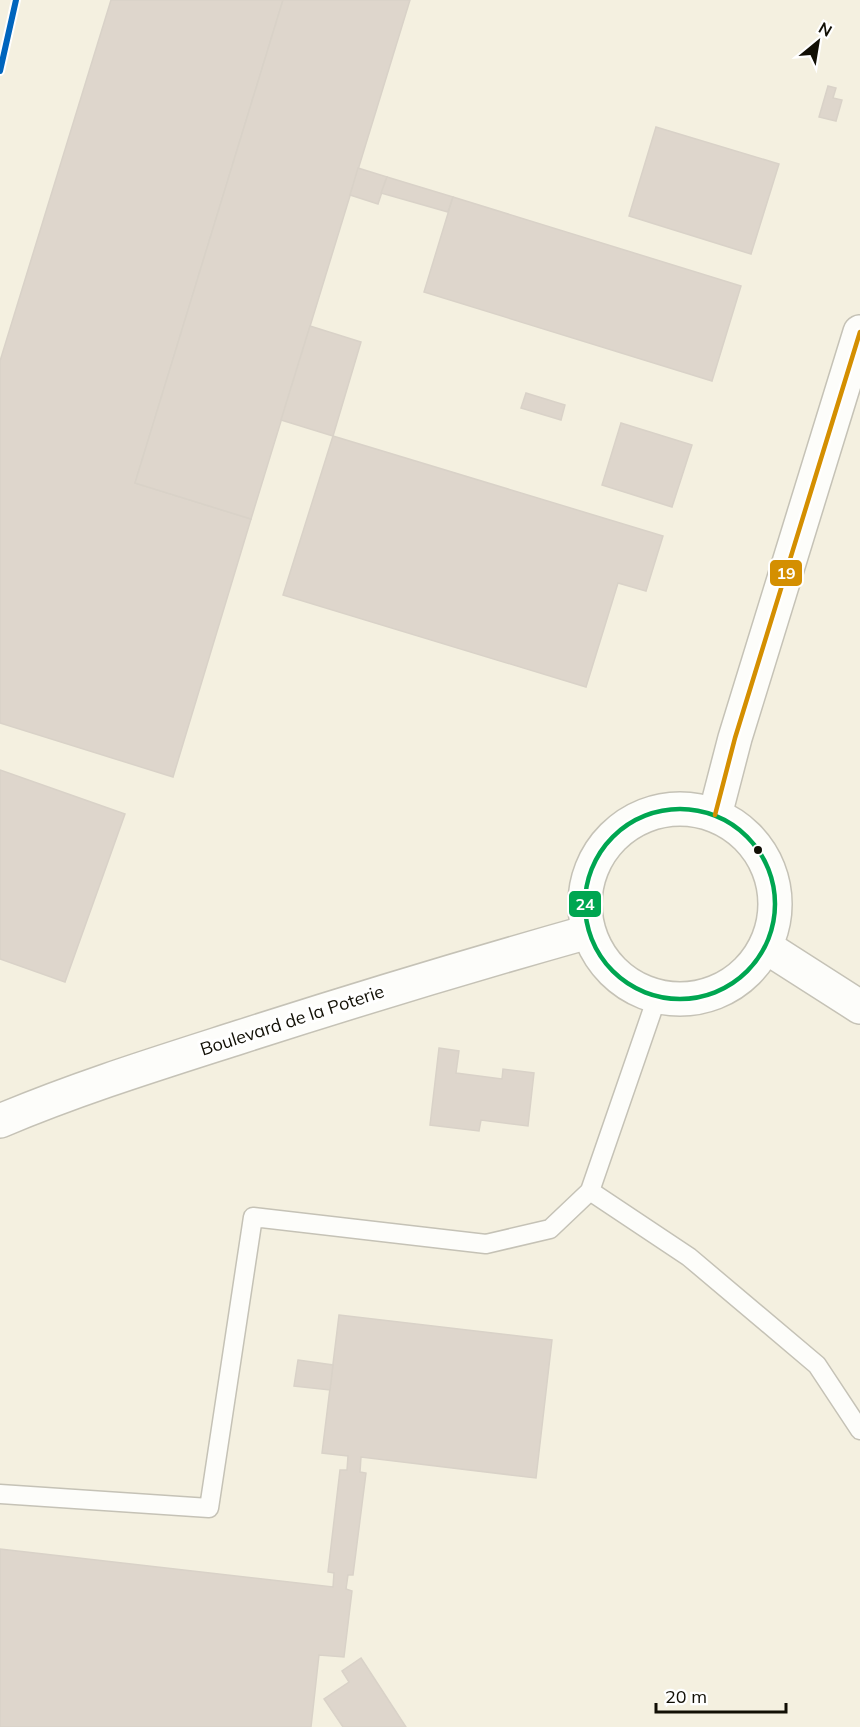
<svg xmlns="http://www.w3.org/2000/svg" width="860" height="1727" font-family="Mulish,sans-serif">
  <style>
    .building { fill: #ded6cc; stroke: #d9d2c8; stroke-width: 1.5 }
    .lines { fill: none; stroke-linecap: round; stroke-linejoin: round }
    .lane-casing { stroke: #c5c2b6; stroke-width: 21 }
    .street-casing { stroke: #c5c2b6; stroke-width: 36 }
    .secondary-casing { stroke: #c5c2b6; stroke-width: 36 }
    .lane { stroke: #fdfdfa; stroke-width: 18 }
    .street { stroke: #fdfdfa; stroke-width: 33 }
    .secondary { stroke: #fdfdfa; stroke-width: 33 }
    .bus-1-casing { stroke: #fff; stroke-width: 9 }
    .bus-2-casing { stroke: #fff; stroke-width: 9 }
    .bus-1 { stroke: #00a651; stroke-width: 4.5 }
    .bus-2 { stroke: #d48f01; stroke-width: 4.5 }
    .rail-1-casing { stroke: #fff; stroke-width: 10 }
    .rail-1 { stroke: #0065bd; stroke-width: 6 }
    .bus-dot { fill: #110f05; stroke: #fff; stroke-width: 2 }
    .labels { text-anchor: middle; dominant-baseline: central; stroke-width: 6; stroke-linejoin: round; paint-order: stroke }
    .street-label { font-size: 18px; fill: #110f05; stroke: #fff }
    .line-badge { stroke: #fff; stroke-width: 2 }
    .badge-label { font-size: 16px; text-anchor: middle; font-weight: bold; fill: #fff }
  </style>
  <rect width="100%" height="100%" fill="#f4f0e0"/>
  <g class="building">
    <polygon points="111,0 283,0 135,483 251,519 173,777 0,723 0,361"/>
    <polygon points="283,0 410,0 251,519 135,483"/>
    <polygon points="828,86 836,88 833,98 842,100 836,121 819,117"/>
    <polygon points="656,127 779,164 751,254 629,216"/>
    <polygon points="358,168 387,177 378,204 350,195"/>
    <polygon points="387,177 453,197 448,212 381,193"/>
    <polygon points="453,197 741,286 712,381 424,292"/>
    <polygon points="310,326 361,342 333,436 281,420"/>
    <polygon points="526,393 565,405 561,420 521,408"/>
    <polygon points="621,423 692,445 672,507 602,485"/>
    <polygon points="333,436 663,536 646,591 618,583 586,687 283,595"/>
    <polygon points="0,770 125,814 65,982 0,959"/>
    <polygon points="439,1048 459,1051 456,1073 502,1079 503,1069 534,1073 528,1126 481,1120 479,1131 430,1125"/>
    <polygon points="339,1315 552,1340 536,1478 361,1457 360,1472 366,1473 353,1575 348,1575 346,1589 352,1591 344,1657 319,1655 311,1727 0,1727 0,1549 333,1587 334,1573 328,1572 340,1470 347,1470 348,1456 322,1453"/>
    <polygon points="298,1360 333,1365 330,1390 294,1386"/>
    <polygon points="361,1658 406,1727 343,1727 324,1699 349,1682 342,1671"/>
  </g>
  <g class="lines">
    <defs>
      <g id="lane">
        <polyline points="590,1191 689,1257 817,1365 860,1430"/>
        <polyline points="0,1494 209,1508 253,1217 486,1244 550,1229 590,1191 657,997"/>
      </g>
      <polyline id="street" points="715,815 735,738 860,332"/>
      <g id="secondary">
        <circle cx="680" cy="904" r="95"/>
        <polyline points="766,947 860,1007"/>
        <path d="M0 1121C78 1088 159 1063 240 1037 355 1000 471 965 588 932"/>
      </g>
    </defs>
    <use href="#lane" class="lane-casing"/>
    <use href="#street" class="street-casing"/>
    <use href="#secondary" class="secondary-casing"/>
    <use href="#lane" class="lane"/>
    <use href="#street" class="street"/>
    <use href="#secondary" class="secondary"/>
    <defs>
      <circle id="bus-1" cx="680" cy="904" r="95"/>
      <polyline id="bus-2" points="715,815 735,738 860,332"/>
    </defs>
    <use href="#bus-1" class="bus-1-casing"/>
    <use href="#bus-2" class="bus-2-casing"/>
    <use href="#bus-1" class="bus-1"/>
    <use href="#bus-2" class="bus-2"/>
    <defs>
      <polyline id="rail-1" points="0,71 16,0"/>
    </defs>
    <use href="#rail-1" class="rail-1-casing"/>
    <use href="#rail-1" class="rail-1"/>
  </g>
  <circle class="bus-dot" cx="758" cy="850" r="5"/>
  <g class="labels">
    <g class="street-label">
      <text transform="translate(292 1020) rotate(-18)">Boulevard de la Poterie</text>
    </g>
  </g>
  <g class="line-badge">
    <rect x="769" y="559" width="34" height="28" rx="6" fill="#d48f01"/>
    <rect x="568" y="890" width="34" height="28" rx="6" fill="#00a651"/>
  </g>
  <g class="badge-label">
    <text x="786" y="579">19</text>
    <text x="585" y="910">24</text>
  </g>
  <g transform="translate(818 42) rotate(30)" stroke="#ffffff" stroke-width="4.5" paint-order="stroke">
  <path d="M0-4.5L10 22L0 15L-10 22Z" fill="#110f05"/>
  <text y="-9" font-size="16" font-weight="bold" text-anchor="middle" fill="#110f05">N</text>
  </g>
  <path d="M656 1703v9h130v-9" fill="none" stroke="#110f05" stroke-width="3"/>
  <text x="665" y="1703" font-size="18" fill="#110f05" stroke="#ffffff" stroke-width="4.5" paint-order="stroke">20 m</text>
</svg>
